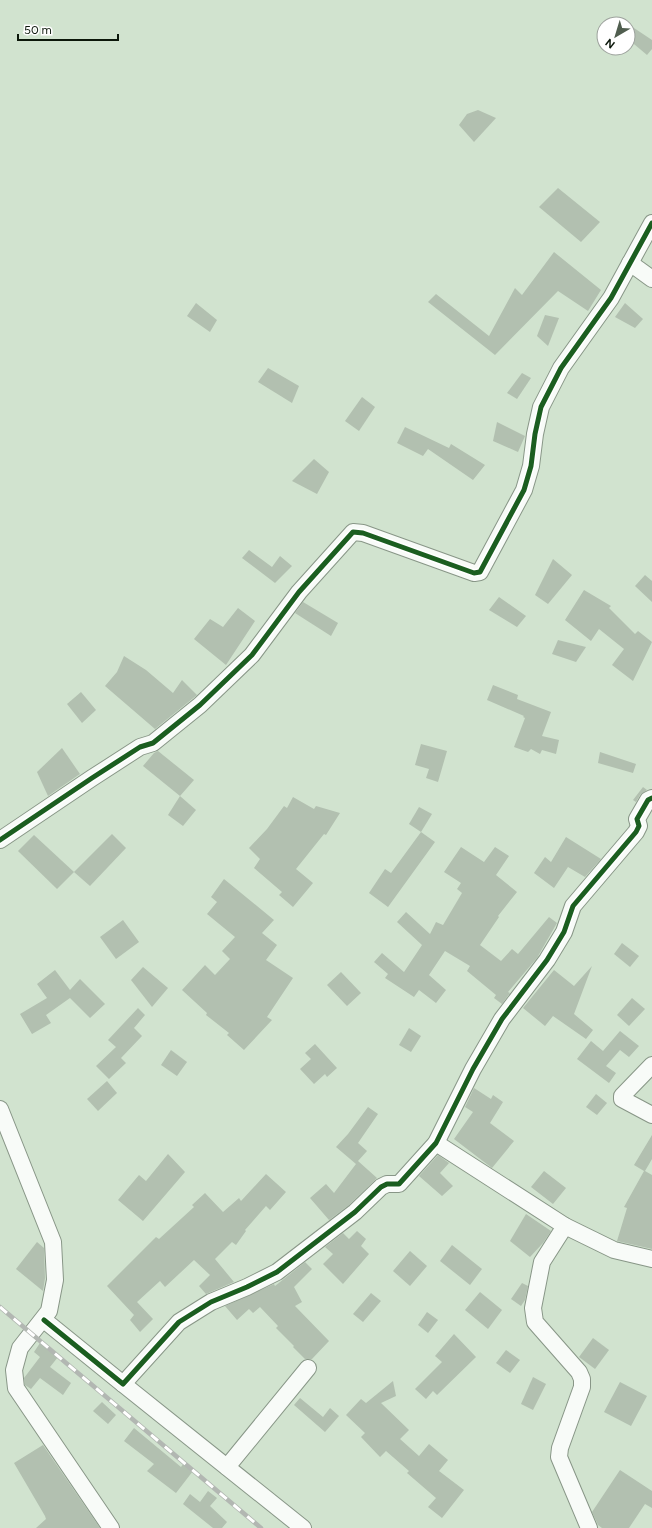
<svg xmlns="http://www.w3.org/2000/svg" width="652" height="1528" font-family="Figtree,sans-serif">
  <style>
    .building { fill: #b2c0b0 }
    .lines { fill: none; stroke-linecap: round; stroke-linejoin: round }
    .minor-casing { stroke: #889687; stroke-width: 18 }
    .minor { stroke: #f8fbf8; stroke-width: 16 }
    .rail-casing { stroke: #b2b7b2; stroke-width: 4.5 }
    .rail { stroke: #fff; stroke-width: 3; stroke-dasharray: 9; stroke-linecap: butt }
    .cycleway-casing { stroke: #fff; stroke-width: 8 }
    .cycleway { stroke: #1b5e20; stroke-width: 5 }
  </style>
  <rect width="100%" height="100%" fill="#d1e3cf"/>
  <g class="building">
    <polygon points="628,24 652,40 652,49 647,55 628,39"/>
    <polygon points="478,110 496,118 474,142 459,125 467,114"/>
    <polygon points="558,188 600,222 581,242 539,207"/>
    <polygon points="554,252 601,290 588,311 558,291 495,355 428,302 436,294 489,336 515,288 522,295"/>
    <polygon points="196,303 217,320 210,332 187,316"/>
    <polygon points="625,303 643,319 635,328 615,317"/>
    <polygon points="545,315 559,318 548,346 537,336"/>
    <polygon points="268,368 299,386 292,403 258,382"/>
    <polygon points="522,373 531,378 517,399 507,393"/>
    <polygon points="362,397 375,407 359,431 345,421"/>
    <polygon points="497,422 525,436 518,452 493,441"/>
    <polygon points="405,427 449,448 451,444 485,465 473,480 428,449 423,456 397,443"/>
    <polygon points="314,459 329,472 317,494 292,481"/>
    <polygon points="249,550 272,567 280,556 292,566 275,583 242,558"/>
    <polygon points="553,559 572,575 548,604 535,595"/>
    <polygon points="645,575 652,581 652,602 635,586"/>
    <polygon points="584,590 611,606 609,608 635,634 638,631 652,642 633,681 612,665 624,649 599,629 591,641 565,620"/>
    <polygon points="499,597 526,616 517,627 489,610"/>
    <polygon points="303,602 338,623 331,636 295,613"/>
    <polygon points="238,608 255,621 226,665 194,639 210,619 223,627"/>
    <polygon points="558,640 586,647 576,662 552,654"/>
    <polygon points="124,656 146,670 173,693 182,680 197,695 155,729 105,686 117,672"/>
    <polygon points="493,685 518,695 517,699 551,712 542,736 559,740 556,754 542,750 540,754 531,749 528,752 514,747 525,718 523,717 524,716 487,700"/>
    <polygon points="81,692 96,710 82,723 67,704"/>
    <polygon points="421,744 447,751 438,782 426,778 429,769 415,765"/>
    <polygon points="62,748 80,774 48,796 37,772"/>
    <polygon points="158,751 194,780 180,796 143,766 154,753"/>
    <polygon points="600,752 636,764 633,773 598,763"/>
    <polygon points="643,787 647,790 640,795 636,802 633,800"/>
    <polygon points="180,796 196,810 183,826 168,815"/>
    <polygon points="293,797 314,809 316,806 340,813 326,835 324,834 296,869 313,883 293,907 279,895 282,892 254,868 260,859 249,848 267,829 284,806 287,808"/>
    <polygon points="419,807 432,814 421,832 409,824"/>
    <polygon points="421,832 435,842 388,907 369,893 385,869 391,873"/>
    <polygon points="112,834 126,848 90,886 74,872"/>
    <polygon points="34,835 74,872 57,889 18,851"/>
    <polygon points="566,837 601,859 585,877 568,867 554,888 534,873 545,857 551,862"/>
    <polygon points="461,847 484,862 495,847 509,856 496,875 517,892 498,916 499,917 480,945 501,961 512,949 518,954 549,917 557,923 537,958 508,992 510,993 502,1004 494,998 496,995 467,971 470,966 445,951 429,975 446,990 436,1003 419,990 414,997 385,978 388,974 374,962 382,953 404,972 422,945 397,922 406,912 430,934 436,922 443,925 462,893 457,889 461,883 444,872"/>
    <polygon points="224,879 274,920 262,933 277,945 266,960 293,978 267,1017 272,1020 244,1050 227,1035 229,1033 206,1015 207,1013 182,990 205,965 215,975 230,959 222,951 235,937 207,914 217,902 211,897"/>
    <polygon points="123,920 139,942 116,959 100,937"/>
    <polygon points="622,943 639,956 630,967 614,954"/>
    <polygon points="592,966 574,1014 593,1030 586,1039 553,1016 545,1026 523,1008 554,970 574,986"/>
    <polygon points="143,967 168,988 152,1007 131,980"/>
    <polygon points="55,970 70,990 80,979 105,1004 90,1018 70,998 46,1015 51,1023 32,1034 20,1014 47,998 37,984"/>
    <polygon points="341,972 361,993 347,1006 327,985"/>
    <polygon points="632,998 645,1009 629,1026 617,1015"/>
    <polygon points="138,1008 145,1015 134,1028 142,1036 121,1058 126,1063 109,1079 96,1066 116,1047 108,1040"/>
    <polygon points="409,1028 421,1036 411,1052 399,1045"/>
    <polygon points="620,1031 639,1046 629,1057 620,1050 606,1066 616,1073 609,1083 577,1059 591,1041 603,1051"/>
    <polygon points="315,1044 337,1068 327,1077 325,1074 314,1084 300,1069 311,1059 305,1053"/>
    <polygon points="171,1050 187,1062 177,1076 161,1065"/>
    <polygon points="107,1081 117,1093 98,1111 87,1099"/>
    <polygon points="474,1088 491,1099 493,1095 503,1102 490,1123 514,1141 492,1168 454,1139 473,1112 465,1107"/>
    <polygon points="596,1094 607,1103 597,1115 586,1107"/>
    <polygon points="368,1107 378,1114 358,1143 367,1151 358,1161 377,1178 349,1205 329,1220 310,1198 326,1184 334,1193 356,1164 336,1147 348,1134"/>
    <polygon points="652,1135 652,1159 645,1171 652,1175 652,1249 617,1241 627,1208 624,1207 644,1171 634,1165"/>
    <polygon points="168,1154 185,1172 143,1221 118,1200 139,1175 146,1181"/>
    <polygon points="438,1155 449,1163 440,1173 453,1186 442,1196 419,1176"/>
    <polygon points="544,1171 566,1188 553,1204 531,1187"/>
    <polygon points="266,1174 286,1192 270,1210 266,1206 245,1230 246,1231 236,1245 232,1242 215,1259 234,1282 206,1294 199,1286 210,1275 194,1260 165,1287 160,1281 137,1302 153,1319 140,1332 130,1320 134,1315 107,1286 156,1237 159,1239 194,1207 192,1205 205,1193 223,1212 239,1198 241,1201"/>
    <polygon points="526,1214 551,1231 543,1243 530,1257 510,1241"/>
    <polygon points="357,1231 366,1239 361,1246 369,1254 343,1284 323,1264 333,1254 325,1247 343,1233 349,1239"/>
    <polygon points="37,1242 44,1248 45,1278 43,1291 16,1269"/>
    <polygon points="452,1245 482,1269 470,1285 440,1261"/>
    <polygon points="410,1251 427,1266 410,1286 393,1271"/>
    <polygon points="305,1262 312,1269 294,1287 302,1302 295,1306 329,1341 312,1359 305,1359 293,1347 294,1346 276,1328 278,1326 260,1307 253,1313 249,1309 237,1320 225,1306 274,1284 275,1286"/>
    <polygon points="522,1283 528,1286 525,1300 521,1306 511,1299"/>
    <polygon points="480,1292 502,1310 488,1329 465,1310"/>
    <polygon points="371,1293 381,1301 363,1322 353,1314"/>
    <polygon points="427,1312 438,1320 428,1333 418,1325"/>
    <polygon points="454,1334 476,1357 437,1395 433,1391 426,1399 415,1389 442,1362 435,1356"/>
    <polygon points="593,1338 609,1350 595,1369 579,1357"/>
    <polygon points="40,1343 58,1357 50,1367 71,1383 63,1395 40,1378 31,1389 25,1385 24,1378 40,1357 34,1352"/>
    <polygon points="506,1350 520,1360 510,1373 496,1363"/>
    <polygon points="533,1377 546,1384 533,1410 521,1404"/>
    <polygon points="393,1381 396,1396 381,1403 409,1430 400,1439 419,1456 429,1444 448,1460 439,1471 464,1490 442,1518 428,1507 436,1498 407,1473 409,1471 386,1451 380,1457 361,1437 365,1433 346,1415 361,1399 366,1403"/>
    <polygon points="620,1382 647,1396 631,1426 604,1412"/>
    <polygon points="300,1398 323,1417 330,1408 339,1416 325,1432 294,1405"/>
    <polygon points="102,1402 116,1415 108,1424 93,1411"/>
    <polygon points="134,1428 181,1467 184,1463 193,1471 176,1493 147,1471 154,1464 124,1441"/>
    <polygon points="43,1445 100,1528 36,1528 46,1519 45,1516 14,1463"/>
    <polygon points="620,1470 652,1491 652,1508 645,1504 629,1528 602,1528 598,1525 592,1512"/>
    <polygon points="208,1491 217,1498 210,1506 227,1522 222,1528 213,1528 183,1504 190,1494 200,1502"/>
  </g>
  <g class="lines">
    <defs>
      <g id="minor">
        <polyline points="630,263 652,279"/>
        <polyline points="0,840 92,778 140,747 153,743 200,705 252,655 299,592 353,532 363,533 474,573 480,572 524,490 531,466 535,434 541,407 561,368 611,298 652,223"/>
        <polyline points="652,1065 622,1096 622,1099 652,1115"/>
        <polyline points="0,1109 53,1242 55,1280 49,1311 20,1348 14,1370 16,1388 111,1528"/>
        <polyline points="436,1143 565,1226 614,1250 652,1259"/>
        <polyline points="565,1226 542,1262 533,1308 535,1322 579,1372 582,1379 582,1387 560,1448 559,1457 589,1528"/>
        <polyline points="44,1320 123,1384 179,1322 211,1302 247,1287 277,1272 355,1212 381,1187 387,1184 399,1184 436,1143 473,1069 502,1019 547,960 564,932 573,906 636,832 639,826 637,819 648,800 652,798"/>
        <polyline points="123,1384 303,1528"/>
        <polyline points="227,1467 308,1368"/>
      </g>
    </defs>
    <use href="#minor" class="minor-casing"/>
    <use href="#minor" class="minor"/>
    <defs>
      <polyline id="rail" points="0,1307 261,1528"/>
    </defs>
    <use href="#rail" class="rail-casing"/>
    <use href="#rail" class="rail"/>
    <defs>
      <g id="cycleway">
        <polyline points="0,840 92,778 140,747 153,743 200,705 252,655 299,592 353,532 363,533 474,573 480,572 524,490 531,466 535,434 541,407 561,368 611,298 652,223"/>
        <polyline points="44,1320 123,1384 179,1322 211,1302 247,1287 277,1272 355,1212 381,1187 387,1184 399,1184 436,1143 473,1069 502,1019 547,960 564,932 573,906 636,832 639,826 637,819 648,800 652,798"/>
      </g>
    </defs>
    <use href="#cycleway" class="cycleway-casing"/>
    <use href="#cycleway" class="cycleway"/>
  </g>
  <g transform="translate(616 36) rotate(218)"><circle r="19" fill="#ffffff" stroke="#9da29d"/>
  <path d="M0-3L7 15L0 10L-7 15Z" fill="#505e4f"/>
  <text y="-6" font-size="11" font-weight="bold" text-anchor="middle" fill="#0b170a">N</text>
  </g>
  <path d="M18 34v6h100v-6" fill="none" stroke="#0b170a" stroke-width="2"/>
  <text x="24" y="34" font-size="12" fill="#0b170a" stroke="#ffffff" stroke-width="3" paint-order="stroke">50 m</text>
</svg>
